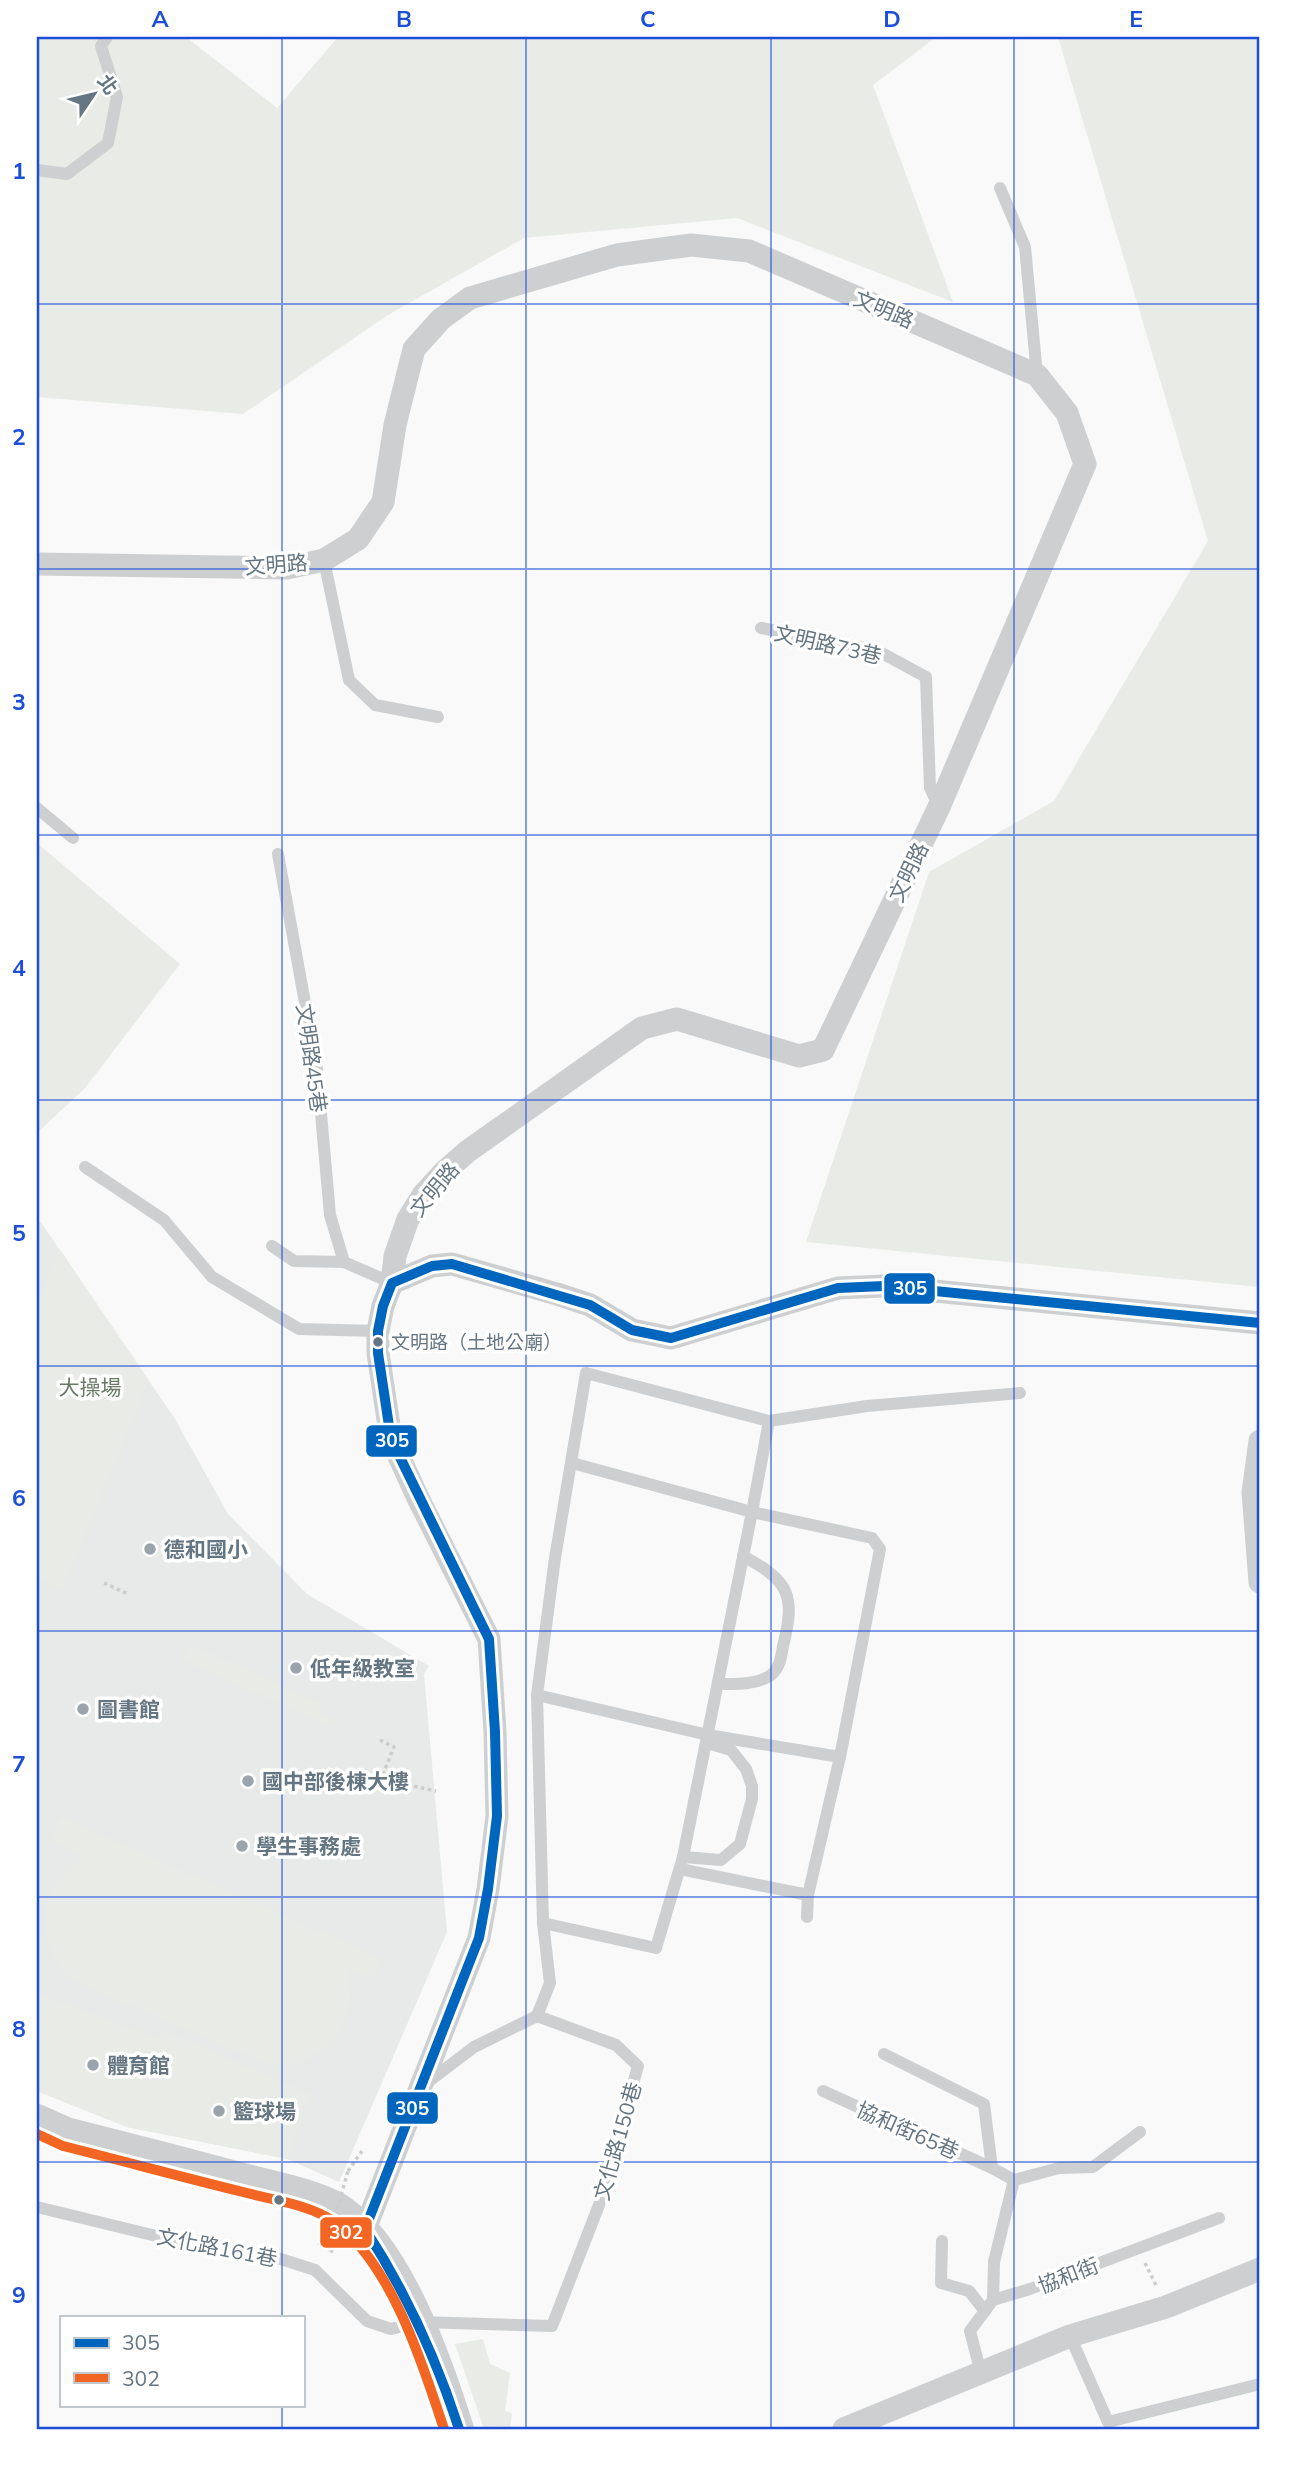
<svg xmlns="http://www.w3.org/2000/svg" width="1297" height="2466" font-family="Mulish,'Noto Sans TC',sans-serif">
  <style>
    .built { fill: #e8e9e9 }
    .green { fill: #e8ebe6 }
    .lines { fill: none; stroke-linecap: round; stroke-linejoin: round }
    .path { stroke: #cbcccd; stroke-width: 3.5; stroke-dasharray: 3.5 3.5; stroke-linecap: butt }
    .service { stroke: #cecfd0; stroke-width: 12 }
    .minor { stroke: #cecfd0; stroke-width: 23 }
    .tertiary { stroke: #cecfd0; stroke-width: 30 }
    .path-bridge { stroke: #cbcccd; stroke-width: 3.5; stroke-dasharray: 3.5 3.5; stroke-linecap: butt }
    .bus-1-casing { stroke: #fff; stroke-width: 16 }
    .bus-2-casing { stroke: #fff; stroke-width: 16 }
    .bus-1 { stroke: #0065bd; stroke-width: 10 }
    .bus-2 { stroke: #f26522; stroke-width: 10 }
    .grid { fill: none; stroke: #1d4ed8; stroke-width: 2; stroke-opacity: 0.55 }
    .bus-dot { fill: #657683; stroke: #fff; stroke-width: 2.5 }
    .poi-dot { fill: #99a4ac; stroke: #fff; stroke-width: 2.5 }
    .labels { text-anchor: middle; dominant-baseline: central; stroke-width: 7; stroke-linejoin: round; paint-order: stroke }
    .bus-label { font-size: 19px; fill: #657683; stroke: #fff; text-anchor: start }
    .street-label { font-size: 21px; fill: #657683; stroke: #fff }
    .park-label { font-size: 21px; fill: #687a64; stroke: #fff }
    .poi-label { font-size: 21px; font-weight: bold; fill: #657683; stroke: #fff; text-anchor: start }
    .line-badge { stroke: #fff; stroke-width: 2.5 }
    .badge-label { font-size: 19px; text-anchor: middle; font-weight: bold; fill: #fff }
    .neatline { fill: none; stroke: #1d4ed8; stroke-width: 2.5 }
    .grid-label { font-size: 23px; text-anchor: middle; font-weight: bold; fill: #1d4ed8 }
  </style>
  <rect width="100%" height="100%" fill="#f9f9f9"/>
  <polygon class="built" points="40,1221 175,1419 228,1514 307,1594 429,1666 424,1674 447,1932 339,2182 287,2159 127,2127 37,2091 37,1228"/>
  <g class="green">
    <polygon points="37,37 186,37 277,108 338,37 936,37 873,85 953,302 737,218 524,238 388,315 243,414 37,397"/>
    <polygon points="1058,37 1260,37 1260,1287 806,1242 929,872 1054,801 1208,541"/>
    <polygon points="37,843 180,964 85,1088 37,1133"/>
    <polygon points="59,1248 149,1381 62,1590 37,1579 37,1304"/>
    <polygon points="190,1644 322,1704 319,1712 333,1718 329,1726 182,1660"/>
    <path d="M60 1817 381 1958 373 1979 348 1970 351 2002 334 2040 318 2053 297 2065 267 2064 75 1982C47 1958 31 1915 56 1883 63 1873 75 1864 84 1856L51 1843Z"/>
    <polygon points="37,1993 158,2039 163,2030 310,2094 287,2159 127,2127 37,2091"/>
    <polygon points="483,2339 490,2364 510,2373 505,2411 512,2413 510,2429 484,2429 455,2344"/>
  </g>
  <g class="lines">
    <g class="path">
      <polyline points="104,1583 128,1594"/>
      <polyline points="380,1740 394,1747 381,1779 436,1791"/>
      <polyline points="37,1775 37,1782"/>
      <polyline points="348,2171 362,2151"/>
      <polyline points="318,2243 335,2253"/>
      <polyline points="1145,2263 1157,2287"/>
    </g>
    <g class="service">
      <polyline points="37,170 67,174 108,143 117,97 101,46 107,37"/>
      <polyline points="1000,188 1025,247 1037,375"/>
      <polyline points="324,560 349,680 375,705 438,717"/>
      <polyline points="761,628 878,651 926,677 930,788 939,807"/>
      <polyline points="37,808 73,838"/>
      <polyline points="278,854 317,1069 330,1215 344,1262 392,1283"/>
      <polyline points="85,1167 164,1220 212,1277 299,1329 378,1331"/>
      <polyline points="272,1246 294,1261 344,1262"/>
      <path d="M718 1684C736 1684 756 1685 771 1675 780 1668 781 1657 783 1646 796 1595 789 1581 743 1556"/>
      <polyline points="537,1695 708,1735 840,1757 880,1549 872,1538 752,1512 769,1421 867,1406 1020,1393"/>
      <polyline points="683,1857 721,1860 740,1844 752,1799 752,1786 746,1769 731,1750 707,1743"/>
      <polyline points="680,1869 808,1895 840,1757"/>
      <polyline points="807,1917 808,1895"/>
      <polyline points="543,1923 656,1948 683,1857 752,1512 572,1463"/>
      <polyline points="537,2016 550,1983 543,1923 537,1695 555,1558 586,1373 769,1421"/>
      <polyline points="884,2054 984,2104 992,2168 1014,2180 994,2262 993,2300"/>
      <polyline points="823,2091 992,2168"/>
      <polyline points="1014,2180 1059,2168 1093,2167 1140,2132"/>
      <polyline points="37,2207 214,2250 265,2254 315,2270 367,2321 391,2329 419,2322 552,2326 599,2205 638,2066 616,2045 537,2016 474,2047 424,2085"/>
      <polyline points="942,2241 941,2283 969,2291 985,2311"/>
      <polyline points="1070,2336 1108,2422 1260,2384"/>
      <polyline points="981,2373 970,2331 993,2300 1030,2289 1219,2218"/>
    </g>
    <g class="minor">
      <polyline points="37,564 287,568 324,560 358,539 383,502 395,425 414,349 441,319 470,298 617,255 691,245 749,251 1037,375 1067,413 1085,464 939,807 823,1050 799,1056 677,1019 642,1028 468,1151 444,1172 423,1195 408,1219 395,1256 392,1283 383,1306 378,1331 378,1353 391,1439 418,1498 489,1639 495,1732 497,1816 488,1889 479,1938 365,2229"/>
      <polyline points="392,1283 432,1266 452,1264 557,1294 590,1305 632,1330 671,1338 838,1288 884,1286 1260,1323"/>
      <polyline points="1260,1441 1253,1492 1260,1582"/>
      <polyline points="844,2429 1070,2336 1166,2307 1260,2269"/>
    </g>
    <path class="tertiary" d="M37 2119 66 2132C126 2147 187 2163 247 2179 272 2185 323 2196 343 2211 400 2252 438 2363 459 2429"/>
    <polyline class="path-bridge" points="326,2249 348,2171"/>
    <defs>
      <path id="bus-1" d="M459 2429C436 2358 406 2292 365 2229L479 1938 488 1889 497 1816 495 1732 489 1639 391 1439 378 1353V1331L383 1306 392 1283 432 1266 452 1264 590 1305 632 1330 671 1338 838 1288 884 1286 1260 1323"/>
      <path id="bus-2" d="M37 2134 63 2146C123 2161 182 2177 243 2192 272 2200 308 2204 333 2221 391 2262 423 2365 444 2429"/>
    </defs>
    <use href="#bus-1" class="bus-1-casing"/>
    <use href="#bus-2" class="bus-2-casing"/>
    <use href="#bus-1" class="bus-1"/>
    <use href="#bus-2" class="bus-2"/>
  </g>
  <path class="grid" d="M282 37V2317M526 37V2429M771 37V2429M1014 37V2429M37 304H1260M37 569H1260M37 835H1260M37 1100H1260M37 1366H1260M37 1631H1260M37 1897H1260M37 2162H1260M282 2405V2429"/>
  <g class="bus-dot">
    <circle cx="378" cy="1342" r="6"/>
    <circle cx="279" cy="2200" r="6"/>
  </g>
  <g class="poi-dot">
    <circle cx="150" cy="1549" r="7"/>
    <circle cx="296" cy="1668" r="7"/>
    <circle cx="83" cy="1709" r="7"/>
    <circle cx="248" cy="1781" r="7"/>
    <circle cx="242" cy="1846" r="7"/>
    <circle cx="93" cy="2065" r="7"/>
    <circle cx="219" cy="2111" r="7"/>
  </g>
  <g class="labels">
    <g class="bus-label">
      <text x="391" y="1342">文明路（土地公廟）</text>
    </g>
    <g class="street-label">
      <text transform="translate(884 309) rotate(23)">文明路</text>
      <text transform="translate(276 564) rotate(-4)">文明路</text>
      <text transform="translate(828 644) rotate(13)">文明路73巷</text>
      <text transform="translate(908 872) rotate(-64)">文明路</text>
      <text transform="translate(312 1058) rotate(82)">文明路45巷</text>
      <text transform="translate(434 1189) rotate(-50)">文明路</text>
      <text transform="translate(908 2130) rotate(24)">協和街65巷</text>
      <text transform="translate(617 2141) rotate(-74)">文化路150巷</text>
      <text transform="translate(217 2247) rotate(11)">文化路161巷</text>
      <text transform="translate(1068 2275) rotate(-21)">協和街</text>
    </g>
    <g class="park-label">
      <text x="90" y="1387">大操場</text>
    </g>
    <g class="poi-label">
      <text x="164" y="1549">德和國小</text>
      <text x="310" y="1668">低年級教室</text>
      <text x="97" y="1709">圖書館</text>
      <text x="262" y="1781">國中部後棟大樓</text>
      <text x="256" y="1846">學生事務處</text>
      <text x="107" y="2065">體育館</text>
      <text x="233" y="2111">籃球場</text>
    </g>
  </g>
  <g class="line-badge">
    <rect x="883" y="1272" width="53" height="33" rx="7" fill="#0065bd"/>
    <rect x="365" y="1424" width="53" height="34" rx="7" fill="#0065bd"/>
    <rect x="386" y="2091" width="53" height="34" rx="7" fill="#0065bd"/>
    <rect x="319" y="2216" width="54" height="33" rx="7" fill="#f26522"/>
  </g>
  <g class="badge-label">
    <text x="910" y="1295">305</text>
    <text x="392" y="1447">305</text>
    <text x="412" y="2115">305</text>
    <text x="346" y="2239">302</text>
  </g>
  <rect width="1297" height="2466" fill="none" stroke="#ffffff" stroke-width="77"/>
  <rect x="60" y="2316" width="245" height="91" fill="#ffffff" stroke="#c1c8cd" stroke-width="2"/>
  <rect x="74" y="2338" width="35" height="10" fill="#0065bd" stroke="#c1c8cd" stroke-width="2"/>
  <text x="122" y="2350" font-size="21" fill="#657683">305</text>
  <rect x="74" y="2373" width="35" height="10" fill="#f26522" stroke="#c1c8cd" stroke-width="2"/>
  <text x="122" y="2386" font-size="21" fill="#657683">302</text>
  <g transform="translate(94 94) rotate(55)" stroke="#ffffff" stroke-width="5" paint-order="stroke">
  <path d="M0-5L12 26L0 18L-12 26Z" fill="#657683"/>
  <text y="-10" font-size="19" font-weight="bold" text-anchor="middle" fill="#657683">北</text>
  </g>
  <rect x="38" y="38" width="1220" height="2390" class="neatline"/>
  <g class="grid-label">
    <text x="160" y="27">A</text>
    <text x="404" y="27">B</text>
    <text x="648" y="27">C</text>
    <text x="892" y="27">D</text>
    <text x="1136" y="27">E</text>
    <text x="19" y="179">1</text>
    <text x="19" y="445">2</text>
    <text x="19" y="710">3</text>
    <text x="19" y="976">4</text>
    <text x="19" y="1241">5</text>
    <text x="19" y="1506">6</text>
    <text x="19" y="1772">7</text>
    <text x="19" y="2037">8</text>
    <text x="19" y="2303">9</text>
  </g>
</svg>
